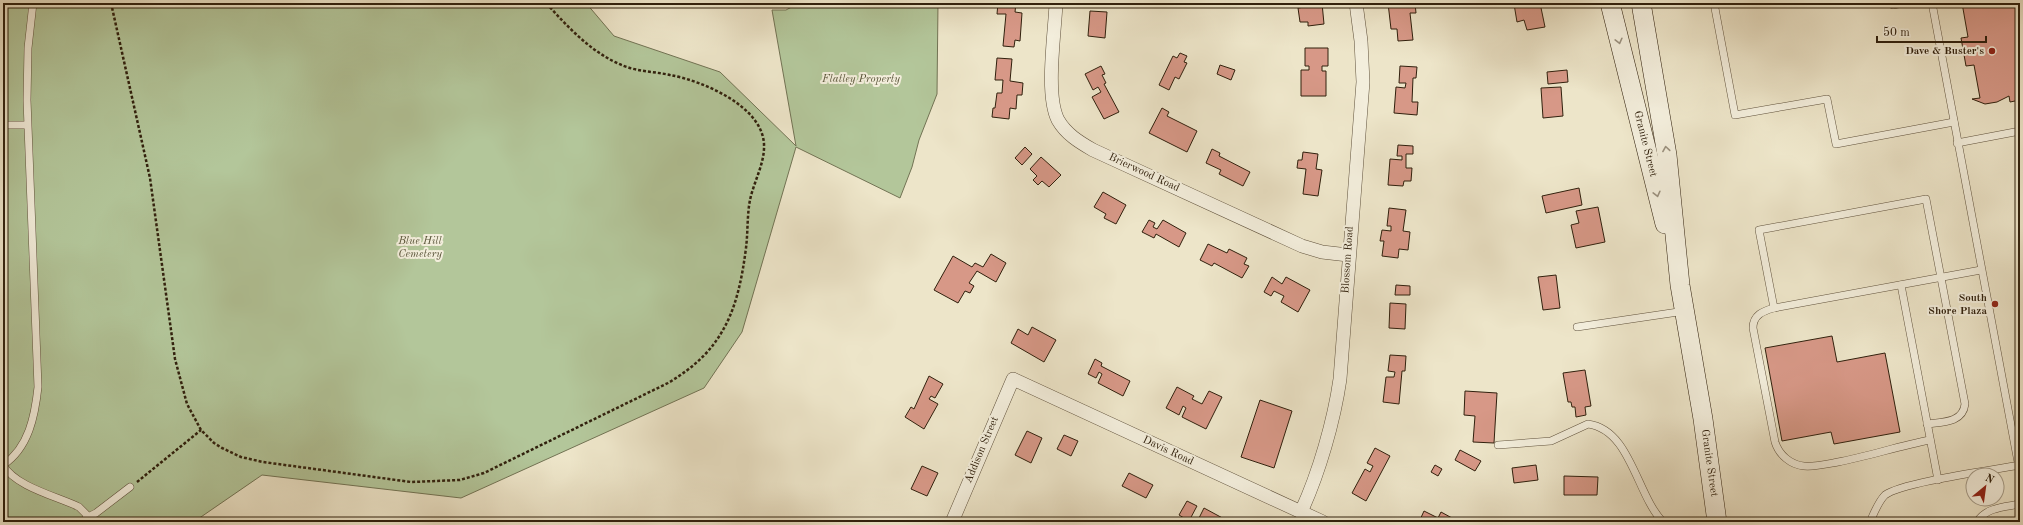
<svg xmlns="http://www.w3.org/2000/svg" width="2023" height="525" font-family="'Old Standard TT',serif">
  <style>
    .green { fill: #b3c69a; stroke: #727354 }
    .building { fill: #d79887; stroke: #30200d }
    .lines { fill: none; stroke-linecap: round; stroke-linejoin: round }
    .service-casing { stroke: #5f513c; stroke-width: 8 }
    .minor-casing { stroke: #5f513c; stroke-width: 14 }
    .secondary-casing { stroke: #30200d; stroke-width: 20 }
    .path { stroke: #30200d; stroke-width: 2.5; stroke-dasharray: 3 2; stroke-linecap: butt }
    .service { stroke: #f3eedc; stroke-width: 7 }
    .minor { stroke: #f3eedc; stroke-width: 13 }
    .secondary { stroke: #f3eedc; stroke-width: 19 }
    .oneway { stroke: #9b917f }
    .poi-dot { fill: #8f2418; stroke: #f3eedc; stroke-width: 1.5 }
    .labels { text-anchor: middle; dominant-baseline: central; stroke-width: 4; stroke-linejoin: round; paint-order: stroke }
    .poi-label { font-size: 11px; font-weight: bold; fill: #30200d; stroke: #f3eedc; text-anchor: end }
    .park-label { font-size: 11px; font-style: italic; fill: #575237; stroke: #f3eedc }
    .street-label { font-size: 11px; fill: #30200d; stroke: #f3eedc }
  </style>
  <rect width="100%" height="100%" fill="#ede5c9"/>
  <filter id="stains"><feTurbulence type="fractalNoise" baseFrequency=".005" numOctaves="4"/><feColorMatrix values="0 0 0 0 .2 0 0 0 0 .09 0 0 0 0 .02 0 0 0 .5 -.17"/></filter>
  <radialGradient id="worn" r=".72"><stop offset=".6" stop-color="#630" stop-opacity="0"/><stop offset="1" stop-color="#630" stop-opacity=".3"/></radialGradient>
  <polygon class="green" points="3,3 586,3 614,36 720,72 796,146 772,10 786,10 799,3 938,3 937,94 919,140 912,167 900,198 796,147 742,332 704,388 461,498 262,475 198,519 160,522 3,522"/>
  <g class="building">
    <polygon points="998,3 1016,3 1015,12 1022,13 1020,41 1015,40 1014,47 1003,46 1006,14 997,14"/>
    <polygon points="1304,3 1322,3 1324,24 1308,26 1308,22 1300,22 1298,8 1305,7"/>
    <polygon points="1388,3 1415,3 1416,13 1410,13 1413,40 1398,41 1397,29 1391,29"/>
    <polygon points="1520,3 1540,3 1545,27 1527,30 1524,20 1517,22 1514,4"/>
    <polygon points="1962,3 2020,3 2020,100 2010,102 2009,96 1997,102 1985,104 1972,99 1980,98 1974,65 1966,66 1961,38 1968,37"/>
    <polygon points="1090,11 1107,12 1105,38 1088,36"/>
    <polygon points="1305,48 1328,48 1328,66 1322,66 1322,71 1326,71 1326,96 1301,96 1301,70 1309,70 1309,66 1305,66"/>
    <polygon points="1180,53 1187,56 1184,62 1187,63 1179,79 1175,77 1169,90 1159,85 1173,56 1177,58"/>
    <polygon points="997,58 1012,59 1010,81 1023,83 1022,95 1017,95 1016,109 1010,108 1009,119 992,117 993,108 995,108 997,93 1002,93 1003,80 995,80"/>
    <polygon points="1220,65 1235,70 1231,80 1217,74"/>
    <polygon points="1101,66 1105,74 1102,75 1106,83 1104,84 1119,112 1104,119 1092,97 1101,92 1098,87 1093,90 1085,74"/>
    <polygon points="1400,66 1417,67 1416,78 1413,78 1412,102 1418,102 1417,115 1394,113 1396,87 1405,88 1406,83 1399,83"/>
    <polygon points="1567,70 1568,82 1548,84 1547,72"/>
    <polygon points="1561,87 1563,116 1543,118 1541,88"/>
    <polygon points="1162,108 1169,112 1167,116 1197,131 1187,152 1149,133"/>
    <polygon points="1398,145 1413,146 1413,154 1406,154 1406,168 1412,168 1411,181 1404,181 1403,186 1388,185 1390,159 1402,160 1402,156 1397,156"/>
    <polygon points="1025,147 1032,154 1022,165 1015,158"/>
    <polygon points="1212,149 1220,153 1219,156 1250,172 1243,186 1219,174 1221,170 1206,163"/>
    <polygon points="1303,152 1318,154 1316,169 1322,170 1318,196 1303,194 1306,169 1297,168 1298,160 1302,160"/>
    <polygon points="1041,157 1061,175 1049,187 1042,181 1038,185 1033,180 1037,176 1030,169"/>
    <polygon points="1579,188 1582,205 1546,213 1542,196"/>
    <polygon points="1103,192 1126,205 1116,224 1104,218 1106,214 1094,207"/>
    <polygon points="1598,207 1605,242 1576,248 1571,225 1579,223 1576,211"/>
    <polygon points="1389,208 1406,210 1403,231 1410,232 1408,250 1399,249 1398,258 1382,256 1384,241 1380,241 1382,230 1391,231 1391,226 1387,226"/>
    <polygon points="1149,220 1155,223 1153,227 1157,229 1163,220 1186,233 1179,247 1156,234 1154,238 1142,232"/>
    <polygon points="1208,244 1227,253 1229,249 1247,258 1244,264 1249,266 1242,278 1214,263 1212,266 1200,260"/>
    <polygon points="991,254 1006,263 996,282 977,271 969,283 974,286 970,293 965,291 958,303 934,290 953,256 972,267 975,263 983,267"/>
    <polygon points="1556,275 1560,308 1543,310 1538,277"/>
    <polygon points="1272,277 1282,284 1286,277 1310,290 1298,312 1281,302 1284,296 1274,291 1271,296 1264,292"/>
    <polygon points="1396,285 1410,286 1410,295 1395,295"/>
    <polygon points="1390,303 1406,304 1405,329 1389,328"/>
    <polygon points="1032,327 1056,340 1044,362 1011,343 1018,329 1028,335"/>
    <polygon points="1832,336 1837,362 1885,353 1900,432 1834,444 1831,432 1782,441 1765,348"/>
    <polygon points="1390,355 1406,356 1405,371 1402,371 1399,404 1383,402 1386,377 1394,377 1395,372 1388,371"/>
    <polygon points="1095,359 1102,363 1101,366 1130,381 1123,396 1098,383 1102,374 1099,372 1096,378 1088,374"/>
    <polygon points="1585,370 1591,406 1585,407 1586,415 1576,417 1575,407 1572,407 1571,402 1568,402 1563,373"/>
    <polygon points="929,376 943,384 935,398 931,396 929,399 938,404 924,429 905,417 911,407 914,409"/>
    <polygon points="1177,387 1194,396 1192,399 1202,404 1209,391 1222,397 1206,429 1182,417 1186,408 1183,406 1179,415 1166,408"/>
    <polygon points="1465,391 1497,393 1494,443 1473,442 1475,416 1464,415"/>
    <polygon points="1260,400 1292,411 1274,468 1241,457"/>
    <polygon points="1027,431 1042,438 1031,463 1015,455"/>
    <polygon points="1064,435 1078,441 1071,456 1057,449"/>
    <polygon points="1375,448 1390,456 1366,501 1352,493 1365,469 1370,472 1373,466 1367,463"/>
    <polygon points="1460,450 1481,461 1475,471 1455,460"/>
    <polygon points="1435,465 1442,469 1438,476 1431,472"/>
    <polygon points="1536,465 1538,480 1514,483 1512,468"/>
    <polygon points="922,466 938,473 927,496 911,489"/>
    <polygon points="1129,473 1153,485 1146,498 1122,486"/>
    <polygon points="1564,476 1598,477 1597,495 1564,495"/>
    <polygon points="1187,501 1197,506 1189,521 1179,515"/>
    <polygon points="1204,508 1228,521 1227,522 1197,522"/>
    <polygon points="1424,511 1438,518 1441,512 1452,518 1450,522 1419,522"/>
  </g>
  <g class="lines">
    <defs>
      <g id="service">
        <polyline points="1714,3 1735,115 1827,99 1836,144 1954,122"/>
        <polyline points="1893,3 1893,5 1904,3"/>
        <polyline points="1932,3 2020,473"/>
        <polyline points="3,125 27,125"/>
        <polyline points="1957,143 2020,131"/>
        <polyline points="1901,285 1938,480"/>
        <path d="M1774 308 1759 230 1926 199 1965 404C1963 423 1942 422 1927 424"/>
        <polyline points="1577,327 1685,311"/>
        <path d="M1930 440C1899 446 1869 456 1838 462 1827 464 1815 467 1804 466 1791 465 1779 455 1775 442L1753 328C1753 315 1763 311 1774 308L1981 270"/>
        <path d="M1498 445 1551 441 1588 424C1631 430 1636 494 1663 522"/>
        <path d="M3 465C29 448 35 415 38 387L27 100 28 48 33 3"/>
        <path d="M3 465C16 487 56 496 79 507L86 514 88 522"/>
        <polyline points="88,517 96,513 130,487"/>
        <path d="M1870 522C1874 513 1878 502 1885 495 1902 482 1994 470 2020 465"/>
        <path d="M1977 522C1986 507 2005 507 2020 504"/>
      </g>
      <g id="minor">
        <path d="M1056 3C1055 32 1045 95 1058 120 1066 134 1079 142 1093 150L1302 246 1322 252 1348 255"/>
        <path d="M1301 512C1319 473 1334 421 1340 379L1363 82 1361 41 1356 3"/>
        <polyline points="952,522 1013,379 1323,522"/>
      </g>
      <g id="secondary">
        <polyline points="1610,3 1665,224"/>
        <polyline points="1641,3 1667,155 1680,285 1703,419 1717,522"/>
      </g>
    </defs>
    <use href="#service" class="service-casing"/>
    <use href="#minor" class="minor-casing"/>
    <use href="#secondary" class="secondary-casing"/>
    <g class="path">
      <path d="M111 3 150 178 175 359 187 404 201 430 214 443 222 448 241 457 263 462 411 482 460 480 484 473 668 383C724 350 738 310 746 248 748 232 747 215 750 200 754 181 765 163 764 144 762 106 703 81 670 75 652 71 635 72 617 63 589 50 567 26 546 3"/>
      <polyline points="137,482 201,430"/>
    </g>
    <use href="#service" class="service"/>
    <use href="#minor" class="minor"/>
    <use href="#secondary" class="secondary"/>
  </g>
  <defs><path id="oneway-chevron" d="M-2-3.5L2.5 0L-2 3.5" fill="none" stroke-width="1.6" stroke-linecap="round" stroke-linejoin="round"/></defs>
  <g class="oneway">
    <use href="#oneway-chevron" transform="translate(1619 41) rotate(76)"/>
    <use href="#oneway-chevron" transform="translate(1666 149) rotate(-99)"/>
    <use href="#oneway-chevron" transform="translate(1657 194) rotate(76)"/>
  </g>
  <g class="poi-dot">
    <circle cx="1992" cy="51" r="4"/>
    <circle cx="1995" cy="304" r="4"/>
  </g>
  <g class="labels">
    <g class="poi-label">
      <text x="1984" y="51">Dave &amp; Buster's</text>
      <text x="1987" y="298">South<tspan x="1987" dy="13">Shore Plaza</tspan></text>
    </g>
    <g class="park-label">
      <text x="861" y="79">Flatley Property</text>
      <text x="420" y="241">Blue Hill<tspan x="420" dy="13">Cemetery</tspan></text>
    </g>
    <g class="street-label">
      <text transform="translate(1645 144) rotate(76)">Granite Street</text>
      <text transform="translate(1144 173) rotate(25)">Brierwood Road</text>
      <text transform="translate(1348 260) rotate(-86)">Blossom Road</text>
      <text transform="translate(982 450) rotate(-67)">Addison Street</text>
      <text transform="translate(1168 451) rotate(25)">Davis Road</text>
      <text transform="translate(1709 463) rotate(82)">Granite Street</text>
    </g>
  </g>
  <rect width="2023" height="525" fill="none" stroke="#ede5c9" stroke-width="16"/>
  <rect x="4" y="4" width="2015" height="517" fill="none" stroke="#30200d" stroke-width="2"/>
  <rect x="8" y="8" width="2007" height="509" fill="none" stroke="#30200d"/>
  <g transform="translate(1985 487) rotate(29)"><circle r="19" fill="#f3eedc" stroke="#a59c89"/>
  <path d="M0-3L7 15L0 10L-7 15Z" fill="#8f2418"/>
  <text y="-6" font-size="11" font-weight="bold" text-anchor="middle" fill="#30200d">N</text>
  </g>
  <path d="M1877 36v6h109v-6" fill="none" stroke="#30200d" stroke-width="2"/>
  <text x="1883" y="36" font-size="12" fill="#30200d" stroke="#f3eedc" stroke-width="3" paint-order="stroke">50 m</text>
  <rect width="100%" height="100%" filter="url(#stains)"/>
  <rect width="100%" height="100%" fill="url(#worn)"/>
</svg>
